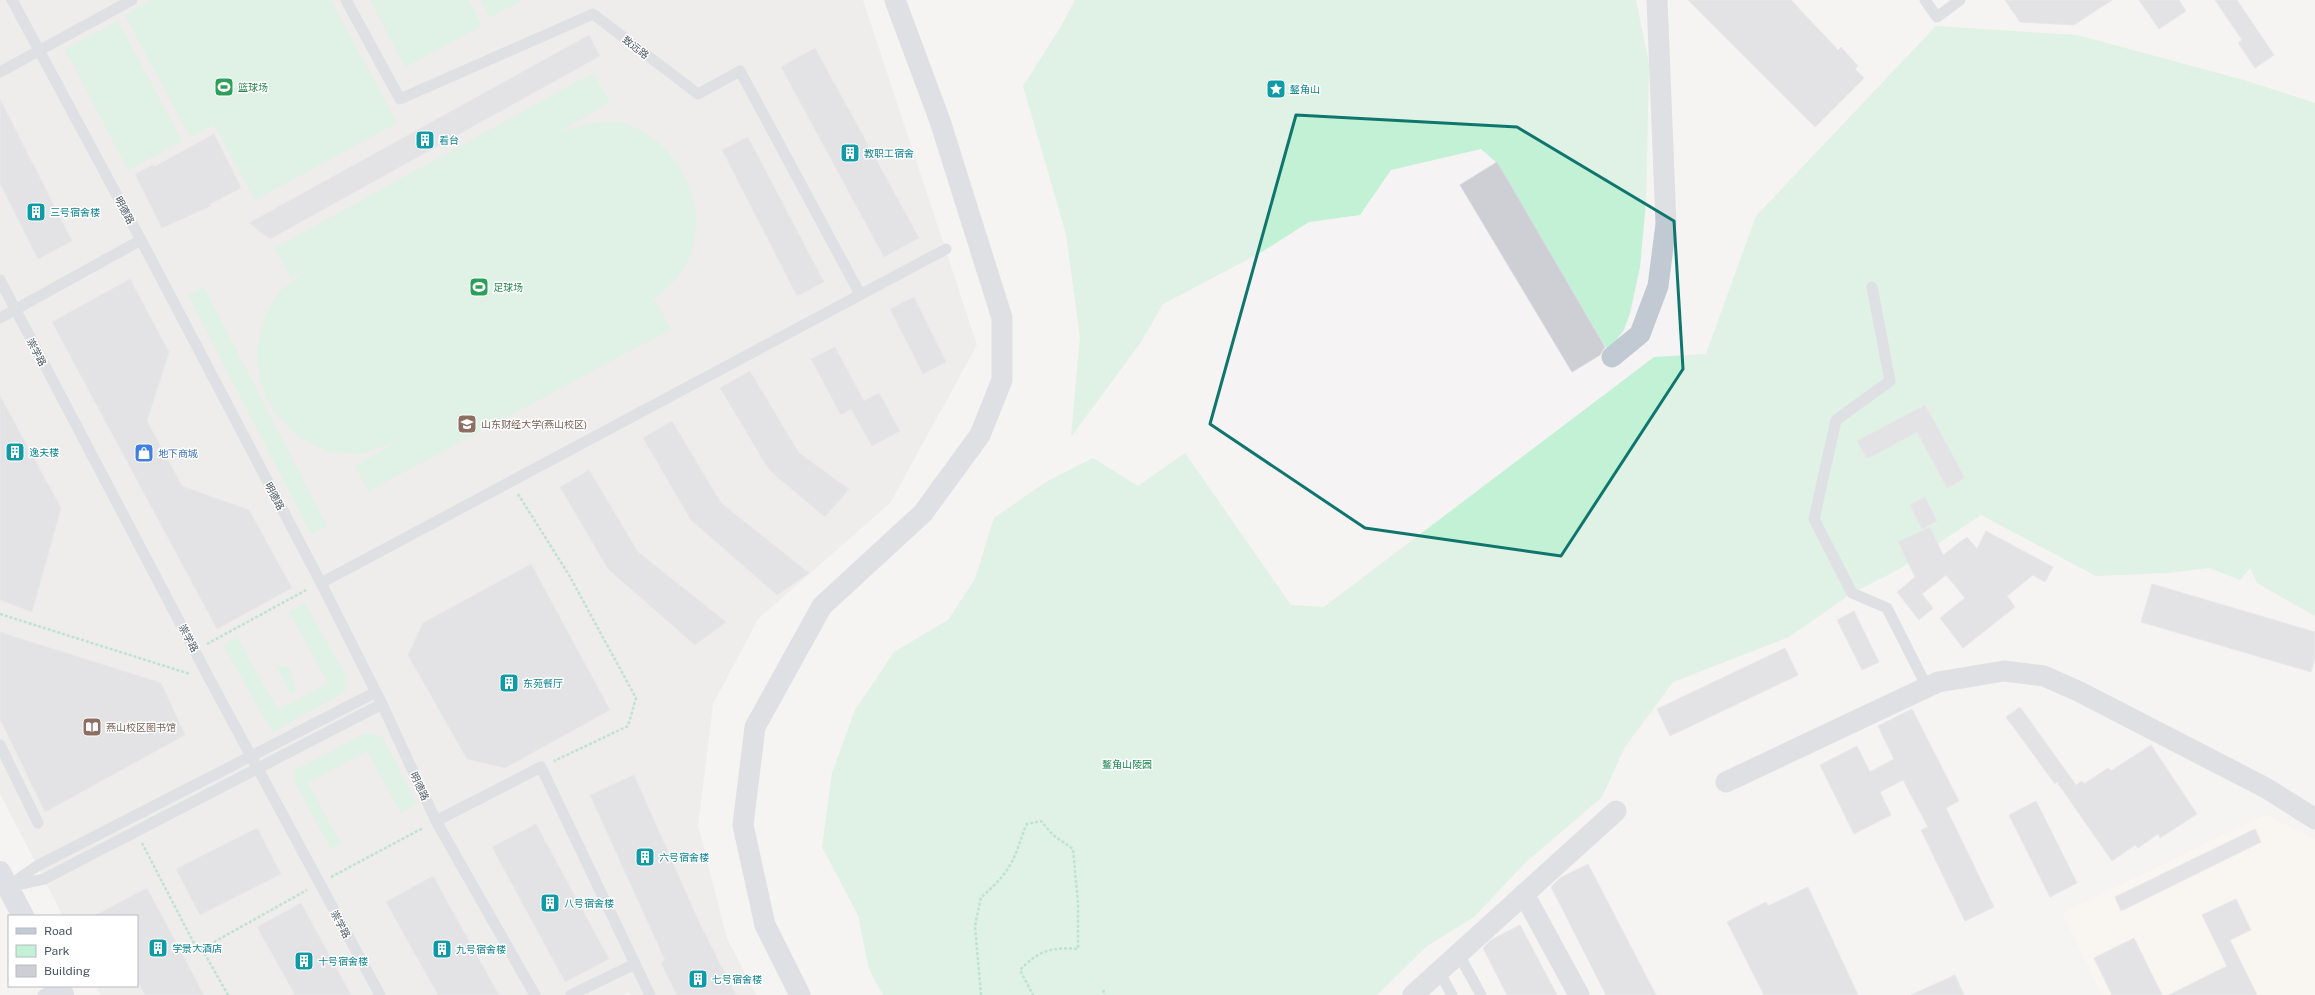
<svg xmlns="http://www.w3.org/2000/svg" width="2315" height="995" font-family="'Public Sans','Noto Sans SC',sans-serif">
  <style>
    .commercial { fill: #fdf9ef }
    .education { fill: #e6e4e5 }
    .green { fill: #c3f1d5 }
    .building { fill: #cdcfd5; stroke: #d7d9de }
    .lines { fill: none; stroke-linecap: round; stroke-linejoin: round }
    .path { stroke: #7ad0a6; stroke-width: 2.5; stroke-dasharray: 3 2; stroke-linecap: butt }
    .lane { stroke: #c1cad2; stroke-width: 11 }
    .street { stroke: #c1cad2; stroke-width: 21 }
    .secondary { stroke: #c1cbd6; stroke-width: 22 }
    .marked { fill: none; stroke: #0f766e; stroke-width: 3; stroke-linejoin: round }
    .labels { text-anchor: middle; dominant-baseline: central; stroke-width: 3; stroke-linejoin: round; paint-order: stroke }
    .street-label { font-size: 10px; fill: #4a5661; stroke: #fff }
    .leisure-label { font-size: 10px; fill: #27864d; stroke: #fff; text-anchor: start }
    .culture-label { font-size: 10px; fill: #0d838f; stroke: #fff; text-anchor: start }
    .education-label { font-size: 10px; fill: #785e54; stroke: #fff; text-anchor: start }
    .shop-label { font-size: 10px; fill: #366cbe; stroke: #fff; text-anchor: start }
    .park-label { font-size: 10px; fill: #17864f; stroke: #fff }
  </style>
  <rect width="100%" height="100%" fill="#f5f3f3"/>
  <polygon class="commercial" points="2265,815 2315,839 2315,995 2102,995 2062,913"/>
  <polygon class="education" points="0,0 863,0 977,345 890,503 758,619 713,704 698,826 727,938 756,995 630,995 629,992 623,995 101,995 96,986 137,986 137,916 63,916 0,794"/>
  <g class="green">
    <polygon points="153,0 331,0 397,123 255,200 214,125 190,137 125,15"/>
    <polygon points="370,0 469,0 482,26 405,67"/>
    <polygon points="481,0 522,0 490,17"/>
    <polygon points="1075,0 1636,0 1649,64 1646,202 1640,267 1630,313 1624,330 1608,351 1497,163 1481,149 1391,170 1360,215 1309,222 1260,253 1163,304 1141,342 1071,437 1080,337 1066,234 1023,86 1060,28"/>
    <polygon points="118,21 182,141 128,170 65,49"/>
    <polygon points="1936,26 2077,35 2244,80 2315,103 2315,616 2257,583 2250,568 2240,580 2209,568 2168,573 2096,576 1981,515 1898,570 1852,593 1789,637 1673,682 1625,747 1602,797 1526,862 1474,917 1427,946 1377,995 883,995 869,969 858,915 822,847 832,773 855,710 894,652 948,620 975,579 994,518 1046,482 1093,458 1138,486 1185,453 1291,605 1324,607 1654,357 1706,354 1756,216"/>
    <path d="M593 73 610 102 559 132C580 127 601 118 624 123 630 124 636 129 641 131 684 154 708 209 690 256 681 277 668 288 651 302L655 301 671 329 369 491 355 467 398 441 362 454 328 452 297 436 273 410 260 381 257 350 263 319 279 292 306 271 291 278 275 248Z"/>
    <polygon points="204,287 327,526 311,534 188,295"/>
    <polygon points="305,603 346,676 345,692 272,732 223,645 237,637 278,710 328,683 289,612"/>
    <polygon points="275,665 290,668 296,691 291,694"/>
    <polygon points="366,733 382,736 417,804 401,813 367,751 308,783 341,844 331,849 295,783 295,770"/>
  </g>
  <g class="building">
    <polygon points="1688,0 1791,0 1838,50 1841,47 1858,66 1855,69 1864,78 1815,127"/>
    <polygon points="2005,0 2112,0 2074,25 2020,22"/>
    <polygon points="2139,0 2179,0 2186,11 2159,29"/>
    <polygon points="2215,0 2237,0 2274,55 2255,68 2238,43 2242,40"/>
    <polygon points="589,35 600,56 270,239 249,223"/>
    <polygon points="815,48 919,238 884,257 781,67"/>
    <polygon points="0,99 72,241 38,259 0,183"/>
    <polygon points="214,134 241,188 210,204 211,206 162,228 135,174 153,165 154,167"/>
    <polygon points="748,137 824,282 797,296 722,150"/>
    <polygon points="1497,162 1605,347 1600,355 1572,372 1460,185"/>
    <polygon points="130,279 169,352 147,421 182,486 249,510 292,588 217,629 52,322"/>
    <polygon points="914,297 946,362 923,374 890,309"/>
    <polygon points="835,347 864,401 879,393 900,431 872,446 851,409 841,415 811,359"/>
    <polygon points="750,371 799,453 849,489 825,517 769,470 720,388"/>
    <polygon points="0,396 61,508 32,612 0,600"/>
    <polygon points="1925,405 1965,478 1947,488 1917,432 1867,459 1857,441"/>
    <polygon points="672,421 721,503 809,573 777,595 691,520 643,438"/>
    <polygon points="589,470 638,552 726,622 695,645 608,569 560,487"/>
    <polygon points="1925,497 1937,521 1922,529 1910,505"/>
    <polygon points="1930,527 1943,555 1967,537 1977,549 1986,531 2053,567 2045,582 2033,575 2007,596 2015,607 1963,648 1940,618 1965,598 1946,575 1922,594 1933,608 1919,620 1897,592 1915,577 1898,542"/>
    <polygon points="531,564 610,710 505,768 467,759 408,655 423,623"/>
    <polygon points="2152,584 2315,632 2315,657 2311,672 2141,622"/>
    <polygon points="1854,611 1879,662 1862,670 1837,620"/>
    <polygon points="0,632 161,683 185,735 45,812 0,719"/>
    <polygon points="1785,648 1798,675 1670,736 1657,709"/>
    <polygon points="2020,707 2076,785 2082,781 2084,784 2108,768 2111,771 2151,745 2197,814 2160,838 2158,834 2138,848 2135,845 2112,861 2057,782 2055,784 2006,717"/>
    <polygon points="1912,709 1959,801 1946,808 1994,907 1965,921 1921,830 1928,827 1903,780 1880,792 1891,815 1854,834 1820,765 1857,746 1870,772 1894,759 1878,726"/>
    <polygon points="634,775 698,920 736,995 677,995 661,963 665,960 590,795"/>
    <polygon points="2036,801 2077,883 2050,897 2009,815"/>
    <polygon points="536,824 609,959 565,982 492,847"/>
    <polygon points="257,828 281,874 200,915 176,869"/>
    <polygon points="2255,829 2261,842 2121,911 2115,897"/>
    <polygon points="1588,864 1656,995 1606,995 1551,887 1560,878"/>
    <polygon points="433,876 499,995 438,995 386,902"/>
    <polygon points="1808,887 1858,995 1764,995 1727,922 1766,902 1768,906"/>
    <polygon points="147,888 204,995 145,995 137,980 137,916 94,916"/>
    <polygon points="2236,899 2251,930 2230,940 2257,995 2169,995 2227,966 2202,915"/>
    <polygon points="301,903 351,995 295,995 257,927"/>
    <polygon points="1520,925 1557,995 1507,995 1483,948 1491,940"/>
    <polygon points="2134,938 2162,995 2112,995 2094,958"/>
    <polygon points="1955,975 1964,995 1911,995"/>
  </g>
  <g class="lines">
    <g class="path">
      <polyline points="518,494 569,575 636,698 628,726 554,761"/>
      <polyline points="0,614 190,674"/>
      <polyline points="207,644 308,589"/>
      <polyline points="142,843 198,951 307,890"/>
      <polyline points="331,877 423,828"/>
      <polyline points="202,949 228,995"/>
      <polyline points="1103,990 1105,995"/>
      <path d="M981 995 975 926 981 897C995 886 1009 871 1016 853 1020 843 1022 834 1027 824L1041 821 1053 835 1073 849 1078 903V949C1052 947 1039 950 1020 970L1033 995"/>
    </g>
    <g class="lane">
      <polyline points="12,0 141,240 321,583 382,704 436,821 535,995"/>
      <polyline points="346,0 400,99 593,14 698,94 740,71 860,294"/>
      <polyline points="1925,0 1937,17 1960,0"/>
      <polyline points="0,72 132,0"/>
      <polyline points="0,280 210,680 380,995"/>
      <polyline points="1872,287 1890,381 1836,420 1814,519 1852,593 1887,608 1927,687"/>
      <polyline points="0,318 141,240"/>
      <polyline points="321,583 946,249"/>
      <polyline points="0,745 38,823"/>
      <polyline points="436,821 541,767 650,995"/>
      <polyline points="13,883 37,866 376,692"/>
      <polyline points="7,887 44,879 382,704"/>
      <polyline points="1458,953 1481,995"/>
      <polyline points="1439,971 1452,995"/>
      <polyline points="43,995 59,986"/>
      <polyline points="571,995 635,964"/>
    </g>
    <g class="street">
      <polyline points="1612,357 1640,334 1658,286 1666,224 1657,0"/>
      <polyline points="1726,782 1938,682 2004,671 2044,676 2080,692 2266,788 2315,819"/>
      <polyline points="1524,894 1579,995"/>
      <polyline points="800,995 765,925 743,825 755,727 822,606 923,513 980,435 1002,380 1002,318 940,121 895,0"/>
      <polyline points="1413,995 1616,811"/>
    </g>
    <g class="secondary">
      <polyline points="0,872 23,916"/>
      <polyline points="59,986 63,995"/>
    </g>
  </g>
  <path d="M0 0H2315V995H0ZM1296 115 1517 127 1674 221 1683 369 1561 556 1365 528 1210 424Z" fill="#f5f3f3" fill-opacity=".55" fill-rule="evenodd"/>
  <path class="marked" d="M1296 115 1517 127 1674 221 1683 369 1561 556 1365 528 1210 424Z"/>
  <defs>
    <symbol id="stadium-square" viewBox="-11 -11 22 22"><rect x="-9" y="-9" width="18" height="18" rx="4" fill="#2e9e5b" stroke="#fff"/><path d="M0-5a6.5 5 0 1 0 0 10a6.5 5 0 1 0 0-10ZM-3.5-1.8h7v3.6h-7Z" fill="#fff"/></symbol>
    <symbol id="sight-square" viewBox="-11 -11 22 22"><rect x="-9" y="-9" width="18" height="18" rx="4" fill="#0f9aa8" stroke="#fff"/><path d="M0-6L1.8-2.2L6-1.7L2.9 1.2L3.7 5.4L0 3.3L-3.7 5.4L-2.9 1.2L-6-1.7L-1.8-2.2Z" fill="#fff"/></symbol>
    <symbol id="building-square" viewBox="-11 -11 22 22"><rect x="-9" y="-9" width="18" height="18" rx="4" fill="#0f9aa8" stroke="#fff"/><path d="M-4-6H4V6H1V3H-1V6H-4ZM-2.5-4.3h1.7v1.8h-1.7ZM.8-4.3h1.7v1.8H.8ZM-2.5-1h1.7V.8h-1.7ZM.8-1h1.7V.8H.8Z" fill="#fff"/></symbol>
    <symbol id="university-square" viewBox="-11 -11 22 22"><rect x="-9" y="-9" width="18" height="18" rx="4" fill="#8d6e63" stroke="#fff"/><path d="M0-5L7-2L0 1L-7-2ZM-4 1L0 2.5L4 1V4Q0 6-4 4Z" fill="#fff"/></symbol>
    <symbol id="shop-square" viewBox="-11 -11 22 22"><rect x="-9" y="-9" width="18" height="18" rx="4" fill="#3f7fe0" stroke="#fff"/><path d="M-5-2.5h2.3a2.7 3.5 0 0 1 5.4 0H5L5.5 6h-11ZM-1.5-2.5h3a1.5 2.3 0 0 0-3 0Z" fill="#fff"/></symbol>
    <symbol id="library-square" viewBox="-11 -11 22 22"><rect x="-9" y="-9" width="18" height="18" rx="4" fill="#8d6e63" stroke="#fff"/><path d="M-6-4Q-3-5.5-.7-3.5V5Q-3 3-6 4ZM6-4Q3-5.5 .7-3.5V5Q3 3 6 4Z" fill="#fff"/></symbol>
  </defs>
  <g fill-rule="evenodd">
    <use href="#stadium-square" x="213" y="76" width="22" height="22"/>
    <use href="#sight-square" x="1265" y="78" width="22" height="22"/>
    <use href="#building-square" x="414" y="129" width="22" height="22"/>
    <use href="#building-square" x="839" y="142" width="22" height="22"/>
    <use href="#building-square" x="25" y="201" width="22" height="22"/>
    <use href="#stadium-square" x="468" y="276" width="22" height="22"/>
    <use href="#university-square" x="456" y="413" width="22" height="22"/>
    <use href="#building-square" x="4" y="441" width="22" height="22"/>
    <use href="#shop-square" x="133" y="442" width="22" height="22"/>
    <use href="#building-square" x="498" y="672" width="22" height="22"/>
    <use href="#library-square" x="81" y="716" width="22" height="22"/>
    <use href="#building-square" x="634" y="846" width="22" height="22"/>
    <use href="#building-square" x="539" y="892" width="22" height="22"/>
    <use href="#building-square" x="147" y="937" width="22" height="22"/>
    <use href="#building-square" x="431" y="938" width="22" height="22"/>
    <use href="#building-square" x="293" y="950" width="22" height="22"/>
    <use href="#building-square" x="687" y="968" width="22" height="22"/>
  </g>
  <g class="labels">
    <g class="street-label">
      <text transform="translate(636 47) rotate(38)">致远路</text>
      <text transform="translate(125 210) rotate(62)">明德路</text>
      <text transform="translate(37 352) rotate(62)">崇学路</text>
      <text transform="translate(275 496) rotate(62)">明德路</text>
      <text transform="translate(189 638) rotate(62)">崇学路</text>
      <text transform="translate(420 786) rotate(65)">明德路</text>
      <text transform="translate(341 924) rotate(62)">崇学路</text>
    </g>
    <g class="leisure-label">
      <text x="238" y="87">篮球场</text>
      <text x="493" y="287">足球场</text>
    </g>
    <g class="culture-label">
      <text x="1290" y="89">鏊角山</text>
      <text x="439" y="140">看台</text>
      <text x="864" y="153">教职工宿舍</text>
      <text x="50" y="212">三号宿舍楼</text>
      <text x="29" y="452">逸夫楼</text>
      <text x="523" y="683">东苑餐厅</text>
      <text x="659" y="857">六号宿舍楼</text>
      <text x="564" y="903">八号宿舍楼</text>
      <text x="172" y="948">学景大酒店</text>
      <text x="456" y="949">九号宿舍楼</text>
      <text x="318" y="961">十号宿舍楼</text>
      <text x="712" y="979">七号宿舍楼</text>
    </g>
    <g class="education-label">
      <text x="481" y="424">山东财经大学(燕山校区)</text>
      <text x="106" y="727">燕山校区图书馆</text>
    </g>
    <g class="shop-label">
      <text x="158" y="453">地下商城</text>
    </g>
    <g class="park-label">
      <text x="1127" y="764">鳌角山陵园</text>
    </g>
  </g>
  <rect x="8" y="915" width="130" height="72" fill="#ffffff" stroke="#b7bbc0"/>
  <rect x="16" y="928" width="20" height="6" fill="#c1cbd6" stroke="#b7bbc0"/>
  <text x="44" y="935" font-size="12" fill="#4a5661">Road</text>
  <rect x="16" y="945" width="20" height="12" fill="#c3f1d5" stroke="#b7bbc0"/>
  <text x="44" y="955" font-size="12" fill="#4a5661">Park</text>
  <rect x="16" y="965" width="20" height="12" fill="#cdcfd5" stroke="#b7bbc0"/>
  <text x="44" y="975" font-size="12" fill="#4a5661">Building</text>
</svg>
